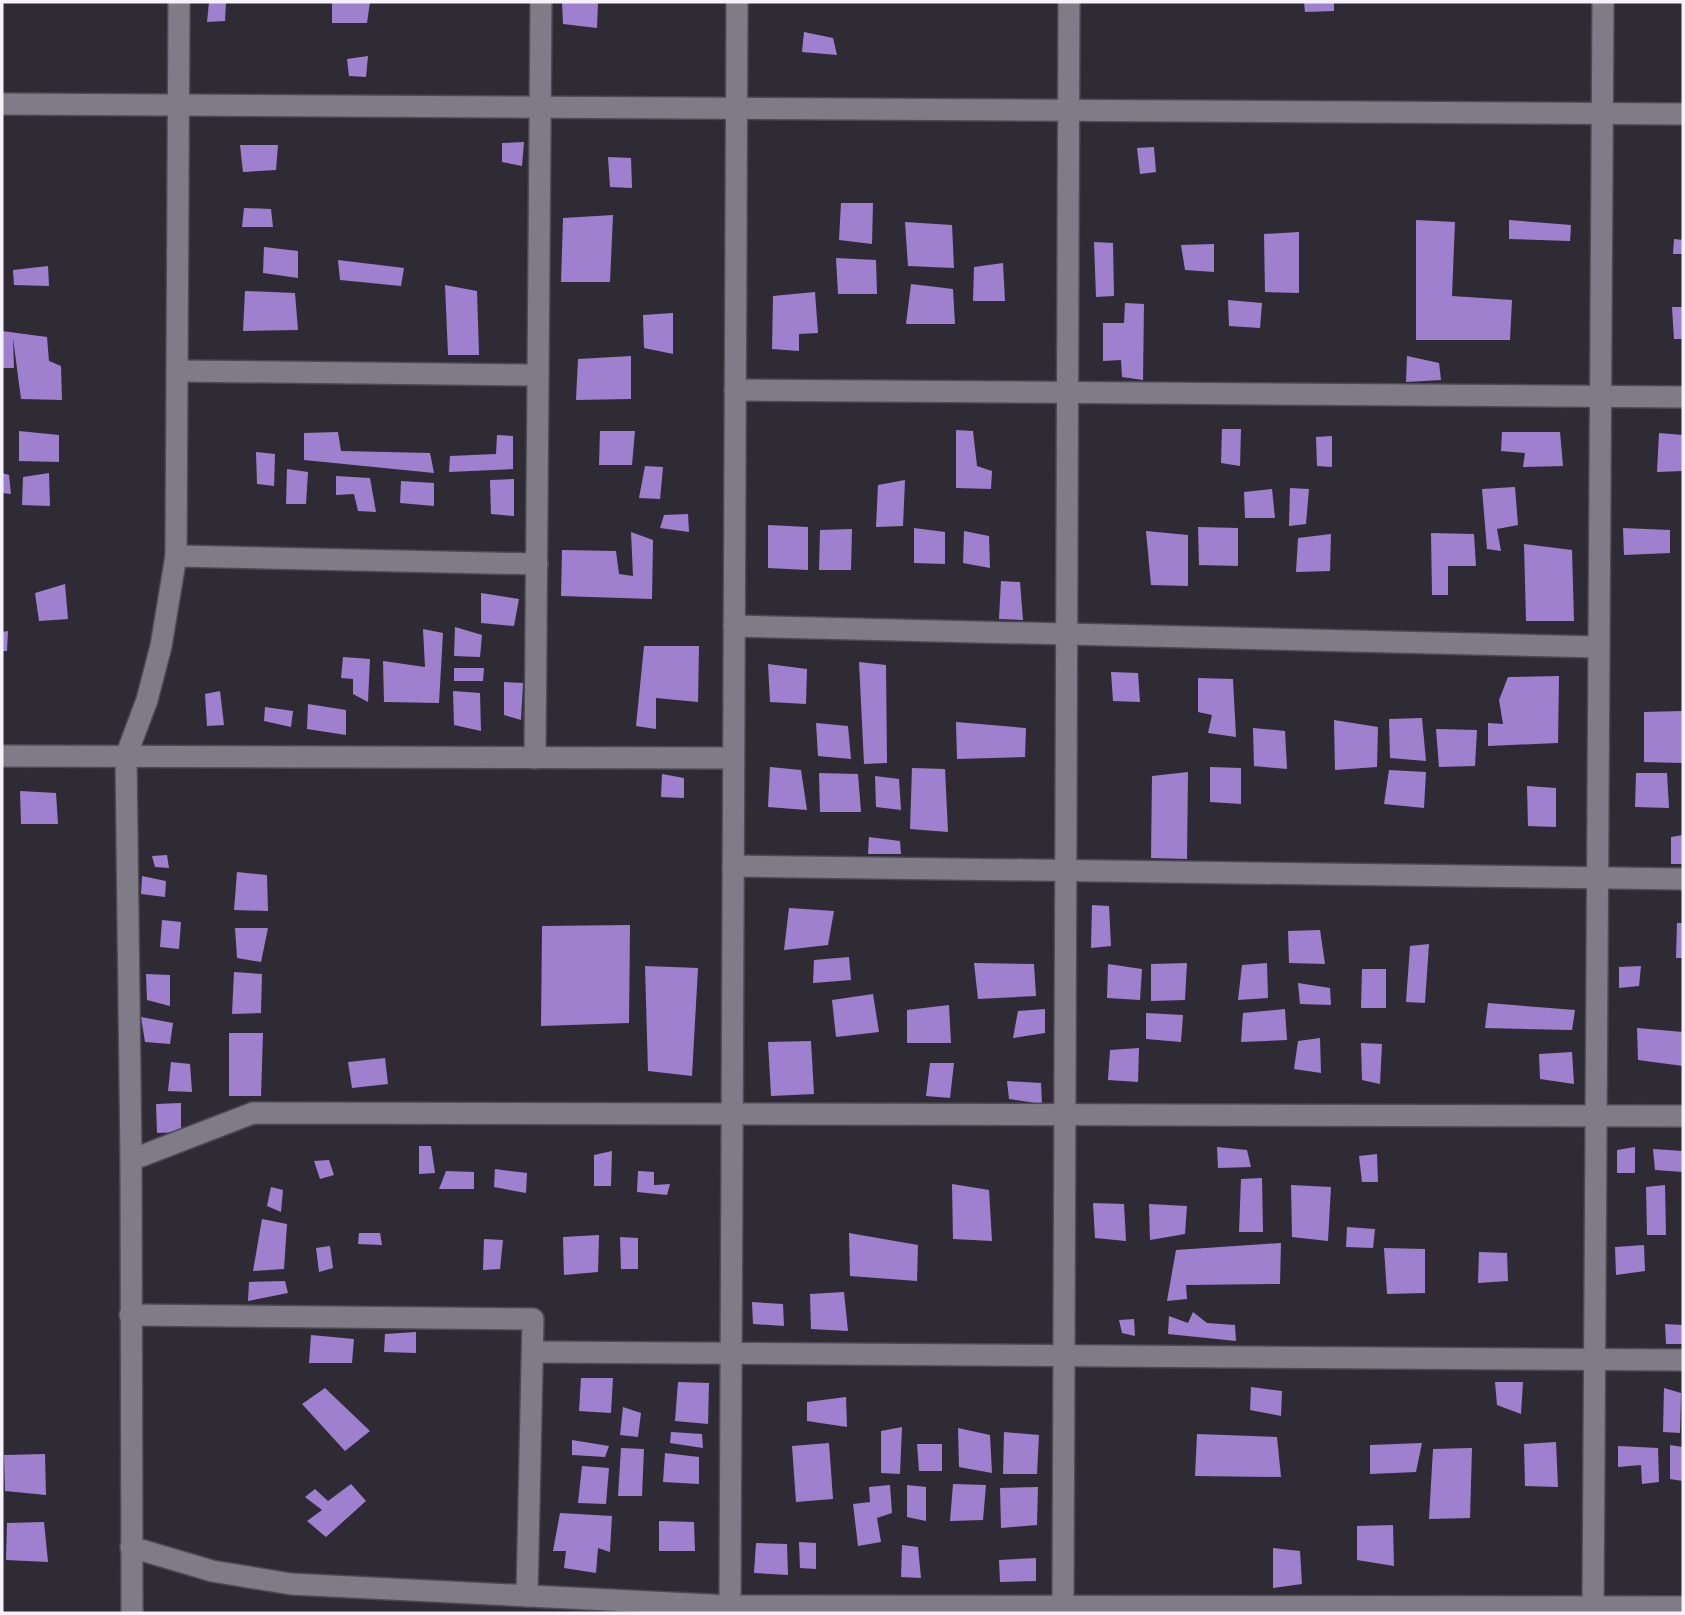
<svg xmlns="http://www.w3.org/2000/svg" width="1685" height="1615" font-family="'Nunito Sans',sans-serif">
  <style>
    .building { fill: #9f80cf }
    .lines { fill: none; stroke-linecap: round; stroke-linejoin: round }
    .street-casing { stroke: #4c4952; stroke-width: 24 }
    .street { stroke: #7f7b87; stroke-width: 21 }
  </style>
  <rect width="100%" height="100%" fill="#2f2b35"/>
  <g class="building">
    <polygon points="209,2 226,2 225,21 207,22"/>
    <polygon points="332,2 370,2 367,23 332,23"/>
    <polygon points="562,2 598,2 597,28 563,24"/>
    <polygon points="1304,2 1334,2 1334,11 1305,12"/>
    <polygon points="804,32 833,38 837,55 802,52"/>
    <polygon points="368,56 366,77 349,76 347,59"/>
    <polygon points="524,142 522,166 502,162 502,143"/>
    <polygon points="240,145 278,145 276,170 243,172"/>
    <polygon points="1154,147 1156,172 1140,174 1137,148"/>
    <polygon points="608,157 631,158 632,188 610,187"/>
    <polygon points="841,203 873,203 872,244 839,240"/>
    <polygon points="244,208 271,209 273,227 242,227"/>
    <polygon points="613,215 610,282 561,282 563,218"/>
    <polygon points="1416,220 1455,222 1452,296 1512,300 1510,340 1416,340"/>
    <polygon points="1509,220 1571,225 1570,241 1509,239"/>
    <polygon points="905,222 952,225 954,268 908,266"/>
    <polygon points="1299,232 1299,293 1265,292 1264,234"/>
    <polygon points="1674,239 1683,240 1683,254 1673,254"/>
    <polygon points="1094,242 1113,243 1114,296 1096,297"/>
    <polygon points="1214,244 1214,272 1185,270 1181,245"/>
    <polygon points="264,247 298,251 298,278 263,273"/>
    <polygon points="836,258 876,260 877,294 838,294"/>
    <polygon points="338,260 404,268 401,286 340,280"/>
    <polygon points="1003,263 1005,301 973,301 974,267"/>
    <polygon points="48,266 49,286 14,285 13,270"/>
    <polygon points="911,284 953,289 955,324 906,324"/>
    <polygon points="445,285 477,291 479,355 448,355"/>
    <polygon points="245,291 295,293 298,330 243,331"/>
    <polygon points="815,292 818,333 799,334 799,351 772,349 773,296"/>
    <polygon points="1228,300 1262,303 1260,328 1229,326"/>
    <polygon points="1125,303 1144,304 1143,380 1122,377 1121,360 1103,361 1103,323 1124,323"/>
    <polygon points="1672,307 1683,307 1683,339 1674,339"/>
    <polygon points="673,313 673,354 644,348 643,315"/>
    <polygon points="2,331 47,337 49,361 61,366 62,400 21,399 13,338 14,368 2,368"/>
    <polygon points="631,356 631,399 576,400 578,359"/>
    <polygon points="1407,356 1439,363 1441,380 1406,382"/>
    <polygon points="1222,429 1241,429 1240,466 1221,463"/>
    <polygon points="956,430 973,431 977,466 992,471 991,489 956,488"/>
    <polygon points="19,431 59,435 59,462 19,461"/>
    <polygon points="600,431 635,431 632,465 599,465"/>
    <polygon points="338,432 341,451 430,453 434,473 304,460 304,433"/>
    <polygon points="1502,432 1560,432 1563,466 1523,467 1525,453 1501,451"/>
    <polygon points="1659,433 1683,435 1683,471 1657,472"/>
    <polygon points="497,435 513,436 513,469 449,472 450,456 496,454"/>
    <polygon points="1332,436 1332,467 1317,466 1316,437"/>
    <polygon points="256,452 275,454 274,486 257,484"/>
    <polygon points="645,466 663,467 660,499 639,498"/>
    <polygon points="287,469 308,472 306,504 286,504"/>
    <polygon points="2,473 9,475 11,494 2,493"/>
    <polygon points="49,473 50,506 22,505 23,477"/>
    <polygon points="336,476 370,478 376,512 358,511 354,494 336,495"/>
    <polygon points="514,479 514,516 491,514 490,480"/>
    <polygon points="905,480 903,526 876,527 878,485"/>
    <polygon points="401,481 434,483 434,506 400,503"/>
    <polygon points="1515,487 1518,525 1497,529 1501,551 1487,549 1482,489"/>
    <polygon points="1290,488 1309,489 1306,524 1289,526"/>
    <polygon points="1272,489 1275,518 1245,518 1244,492"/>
    <polygon points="688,514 689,532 660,528 664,515"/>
    <polygon points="768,525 808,527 808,570 768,568"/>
    <polygon points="1198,527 1238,528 1238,566 1199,565"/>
    <polygon points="914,528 945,532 945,564 914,563"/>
    <polygon points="1623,528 1670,530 1670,553 1624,555"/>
    <polygon points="852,529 851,570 819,570 820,530"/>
    <polygon points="964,531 989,536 990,568 963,563"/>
    <polygon points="1146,531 1188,535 1188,586 1151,585"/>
    <polygon points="631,532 653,540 652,599 561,596 562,550 616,551 619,574 633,576"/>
    <polygon points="1431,533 1474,534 1476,566 1448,566 1448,595 1432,595"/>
    <polygon points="1331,534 1330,571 1296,572 1298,538"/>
    <polygon points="1524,544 1572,550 1574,621 1526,621"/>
    <polygon points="1001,581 1020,582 1023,620 999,619"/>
    <polygon points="65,584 68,619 39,621 35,593"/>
    <polygon points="481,593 519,599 514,626 481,623"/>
    <polygon points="455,627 482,635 480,657 454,656"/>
    <polygon points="423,629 443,633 439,703 384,702 383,661 425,667"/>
    <polygon points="8,631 7,651 2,651 2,632"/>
    <polygon points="644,646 699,646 698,702 656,698 656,729 636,726"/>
    <polygon points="343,657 370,659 368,702 353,694 353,679 341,678"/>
    <polygon points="859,662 886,665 887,763 864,764"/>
    <polygon points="768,664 807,669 806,704 770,702"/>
    <polygon points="454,668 484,668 483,681 454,681"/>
    <polygon points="1111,672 1138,673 1140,702 1113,701"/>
    <polygon points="1559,676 1558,743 1488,746 1488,723 1503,724 1499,700 1508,677"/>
    <polygon points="1198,678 1233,679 1236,737 1208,733 1212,715 1198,712"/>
    <polygon points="504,682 523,683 521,720 504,715"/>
    <polygon points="220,691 224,725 207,726 205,694"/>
    <polygon points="453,691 480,693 481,731 454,725"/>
    <polygon points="308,704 346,710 346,735 307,729"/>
    <polygon points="265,707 293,711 291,727 264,721"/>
    <polygon points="1683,711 1683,763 1644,762 1644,712"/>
    <polygon points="1422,718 1426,761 1390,758 1389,719"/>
    <polygon points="1334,720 1378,727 1377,767 1335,770"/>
    <polygon points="956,722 1026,728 1025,757 957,759"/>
    <polygon points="816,723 848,726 851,759 818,756"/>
    <polygon points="1253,728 1285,731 1287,769 1254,766"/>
    <polygon points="1436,729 1477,730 1475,766 1439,767"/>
    <polygon points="770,767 801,770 807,810 768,807"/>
    <polygon points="1210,767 1241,768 1241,804 1210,802"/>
    <polygon points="912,768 945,769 948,832 910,829"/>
    <polygon points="1389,770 1426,772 1424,808 1384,804"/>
    <polygon points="1188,772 1187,859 1151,858 1152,776"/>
    <polygon points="819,773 858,774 861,812 820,812"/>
    <polygon points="1636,773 1667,773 1669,808 1635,807"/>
    <polygon points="662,774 684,778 684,798 661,797"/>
    <polygon points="875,776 899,779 901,810 876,807"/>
    <polygon points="1527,786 1556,788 1556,827 1528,826"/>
    <polygon points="20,791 56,793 58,824 21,824"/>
    <polygon points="1683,835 1683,864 1671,864 1671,837"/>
    <polygon points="869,837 900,841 901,854 868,854"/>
    <polygon points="167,855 169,868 155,867 152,856"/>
    <polygon points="237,872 267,875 268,911 234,910"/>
    <polygon points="142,876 166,881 165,897 141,894"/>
    <polygon points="1092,905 1109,906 1111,946 1091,948"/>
    <polygon points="789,908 834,911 828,945 784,950"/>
    <polygon points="162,920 181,922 179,949 160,947"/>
    <polygon points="1677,923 1683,923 1683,958 1676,958"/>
    <polygon points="630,925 629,1023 541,1026 542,926"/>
    <polygon points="235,928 268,928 261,962 237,958"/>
    <polygon points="1320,930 1325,964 1289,963 1288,931"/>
    <polygon points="1429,944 1425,1003 1406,1002 1410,946"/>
    <polygon points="849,957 851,980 813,983 814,960"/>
    <polygon points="974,963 1034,964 1036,996 978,999"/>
    <polygon points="1187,963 1185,1000 1151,1001 1151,964"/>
    <polygon points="1267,963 1268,998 1238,1000 1242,965"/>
    <polygon points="1108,964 1142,969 1140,1000 1107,998"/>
    <polygon points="645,966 698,968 692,1076 648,1071"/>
    <polygon points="1641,966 1639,986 1619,988 1619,967"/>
    <polygon points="1362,969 1386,969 1386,1008 1361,1008"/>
    <polygon points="234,972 262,974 261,1013 232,1014"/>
    <polygon points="146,974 170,975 170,1006 147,1000"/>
    <polygon points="1298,983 1330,988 1331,1005 1300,1004"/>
    <polygon points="873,994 879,1032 836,1037 832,1000"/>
    <polygon points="1488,1003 1575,1010 1572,1030 1485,1028"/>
    <polygon points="949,1005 951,1043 907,1043 907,1010"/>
    <polygon points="1045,1009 1045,1033 1013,1038 1018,1011"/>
    <polygon points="1285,1009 1287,1040 1241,1042 1243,1013"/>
    <polygon points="1146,1013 1183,1015 1181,1042 1146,1039"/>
    <polygon points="141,1017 173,1023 170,1044 145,1042"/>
    <polygon points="1637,1028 1683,1032 1683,1066 1638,1060"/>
    <polygon points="229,1033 263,1033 261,1096 229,1096"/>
    <polygon points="1320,1038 1321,1073 1294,1069 1298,1041"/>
    <polygon points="811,1041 814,1094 771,1096 768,1042"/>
    <polygon points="1361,1043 1382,1044 1380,1084 1362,1080"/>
    <polygon points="1139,1048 1138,1082 1108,1080 1110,1050"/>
    <polygon points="1572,1052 1574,1084 1540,1079 1539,1054"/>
    <polygon points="385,1058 388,1084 352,1088 348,1062"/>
    <polygon points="171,1062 190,1064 192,1092 168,1091"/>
    <polygon points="930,1063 954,1063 950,1098 926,1096"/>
    <polygon points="1007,1081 1041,1083 1042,1104 1009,1099"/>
    <polygon points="181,1103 181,1132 157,1133 156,1104"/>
    <polygon points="419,1146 431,1146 435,1173 419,1174"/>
    <polygon points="1217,1147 1247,1150 1251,1167 1218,1168"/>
    <polygon points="1635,1147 1635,1173 1617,1173 1617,1150"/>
    <polygon points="1653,1149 1683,1151 1683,1172 1655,1170"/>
    <polygon points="612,1151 611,1186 594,1186 594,1155"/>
    <polygon points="1377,1154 1378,1182 1362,1182 1359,1156"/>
    <polygon points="329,1160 334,1175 320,1179 314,1161"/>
    <polygon points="495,1169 527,1173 526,1193 494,1187"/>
    <polygon points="446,1171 474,1172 474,1189 439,1189"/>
    <polygon points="638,1171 654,1172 654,1185 670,1184 667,1195 637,1192"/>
    <polygon points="1262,1178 1263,1232 1239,1232 1241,1179"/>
    <polygon points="952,1184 989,1190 992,1241 953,1239"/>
    <polygon points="1291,1185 1331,1187 1328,1241 1292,1237"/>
    <polygon points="1665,1185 1666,1235 1647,1235 1646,1187"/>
    <polygon points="271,1187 283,1190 281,1212 267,1206"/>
    <polygon points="1093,1203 1124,1204 1126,1241 1095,1238"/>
    <polygon points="1149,1204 1187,1206 1185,1234 1150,1240"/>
    <polygon points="262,1219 287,1224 284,1269 253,1271"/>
    <polygon points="1347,1227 1375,1229 1373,1248 1346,1247"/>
    <polygon points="359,1233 380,1233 382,1245 358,1244"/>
    <polygon points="849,1233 918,1245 917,1281 850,1276"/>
    <polygon points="599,1235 598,1272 564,1275 563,1237"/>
    <polygon points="620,1237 638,1238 638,1269 621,1269"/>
    <polygon points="484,1239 503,1240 500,1269 483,1270"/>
    <polygon points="1281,1243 1280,1284 1186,1285 1187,1299 1167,1301 1176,1250"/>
    <polygon points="1644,1245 1645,1271 1616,1275 1615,1247"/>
    <polygon points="330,1246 333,1268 319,1272 316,1248"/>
    <polygon points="1384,1248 1425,1249 1425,1293 1387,1294"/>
    <polygon points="1479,1252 1507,1253 1508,1281 1478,1283"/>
    <polygon points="285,1281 288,1293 248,1301 249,1282"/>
    <polygon points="844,1292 848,1331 811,1329 810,1294"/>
    <polygon points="752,1302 783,1304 784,1326 753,1324"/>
    <polygon points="1193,1312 1207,1323 1235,1325 1236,1341 1168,1334 1169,1316 1188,1323"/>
    <polygon points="1134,1319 1135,1336 1122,1333 1119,1320"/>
    <polygon points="1665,1324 1683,1325 1683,1344 1666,1344"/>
    <polygon points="416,1332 416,1353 384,1352 385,1334"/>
    <polygon points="311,1335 354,1339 352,1363 309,1363"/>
    <polygon points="581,1378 613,1378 611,1413 579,1411"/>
    <polygon points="678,1382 709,1383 708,1424 675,1421"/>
    <polygon points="1495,1382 1523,1382 1521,1414 1497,1405"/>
    <polygon points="1251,1387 1282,1391 1281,1416 1250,1410"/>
    <polygon points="325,1388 370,1431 345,1451 302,1404"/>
    <polygon points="1664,1388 1681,1393 1680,1433 1663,1432"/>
    <polygon points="846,1397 847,1427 807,1421 807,1402"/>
    <polygon points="623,1407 641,1413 638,1437 620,1435"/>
    <polygon points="902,1427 900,1474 881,1473 881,1431"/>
    <polygon points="958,1428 990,1435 992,1473 959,1467"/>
    <polygon points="671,1432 702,1434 703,1448 670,1443"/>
    <polygon points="1004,1432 1039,1435 1037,1474 1003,1474"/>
    <polygon points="1197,1434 1277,1437 1281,1477 1195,1476"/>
    <polygon points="572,1440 609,1446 605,1457 572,1455"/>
    <polygon points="1556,1442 1558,1487 1525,1486 1524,1444"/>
    <polygon points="829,1443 833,1499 796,1502 792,1446"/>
    <polygon points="1422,1443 1416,1472 1370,1474 1370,1445"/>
    <polygon points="917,1444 942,1444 942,1471 919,1471"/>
    <polygon points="1670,1445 1683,1447 1683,1481 1670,1479"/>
    <polygon points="1618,1446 1658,1448 1659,1482 1642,1484 1641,1465 1618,1467"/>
    <polygon points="621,1448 644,1449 642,1496 618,1496"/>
    <polygon points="1472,1448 1470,1518 1429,1519 1433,1449"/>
    <polygon points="665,1453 699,1457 699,1484 663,1482"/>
    <polygon points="45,1454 46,1495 5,1491 4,1455"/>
    <polygon points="582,1466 609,1468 606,1504 578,1503"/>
    <polygon points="351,1484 366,1501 326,1537 307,1521 322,1510 305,1497 315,1489 328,1501"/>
    <polygon points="953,1484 986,1485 983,1520 950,1521"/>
    <polygon points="890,1485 892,1513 877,1518 881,1542 858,1546 853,1504 870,1502 869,1487"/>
    <polygon points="907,1485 926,1487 926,1521 907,1517"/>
    <polygon points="1038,1487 1037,1525 1001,1528 1000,1488"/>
    <polygon points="560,1513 612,1516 610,1552 598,1548 596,1573 564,1568 566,1551 553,1551"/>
    <polygon points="659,1521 694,1522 695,1551 659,1551"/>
    <polygon points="44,1522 48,1562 6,1560 7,1523"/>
    <polygon points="1393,1525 1394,1566 1357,1560 1357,1526"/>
    <polygon points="799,1542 816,1543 816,1569 800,1568"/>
    <polygon points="756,1543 787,1544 788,1575 754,1573"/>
    <polygon points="902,1545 918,1547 921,1578 901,1577"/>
    <polygon points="1273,1548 1300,1551 1302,1584 1273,1588"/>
    <polygon points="1036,1558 1036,1581 1000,1582 999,1560"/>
  </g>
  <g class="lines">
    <defs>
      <g id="street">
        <polyline points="2,104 1683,114"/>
        <polyline points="177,371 538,375"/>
        <polyline points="735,390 1683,397"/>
        <polyline points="176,556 537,564"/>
        <polyline points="734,626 1599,647"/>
        <polyline points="2,756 733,758"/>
        <polyline points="535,758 541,2"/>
        <polyline points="733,866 1683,879"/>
        <polyline points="131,1160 253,1113 1683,1116"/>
        <polyline points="130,1315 533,1319 527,1596"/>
        <polyline points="533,1352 1683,1360"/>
        <polyline points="131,1547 212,1571 291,1584 730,1606 1683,1607"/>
        <polyline points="132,1613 131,1160 126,756 147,700 161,646 176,556 179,2"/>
        <polyline points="730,1613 737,2"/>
        <polyline points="1063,1613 1069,2"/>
        <polyline points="1593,1613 1603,2"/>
      </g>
    </defs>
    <use href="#street" class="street-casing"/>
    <use href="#street" class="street"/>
  </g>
  <rect width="1685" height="1615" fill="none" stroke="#f5f2fa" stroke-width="7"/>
</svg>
